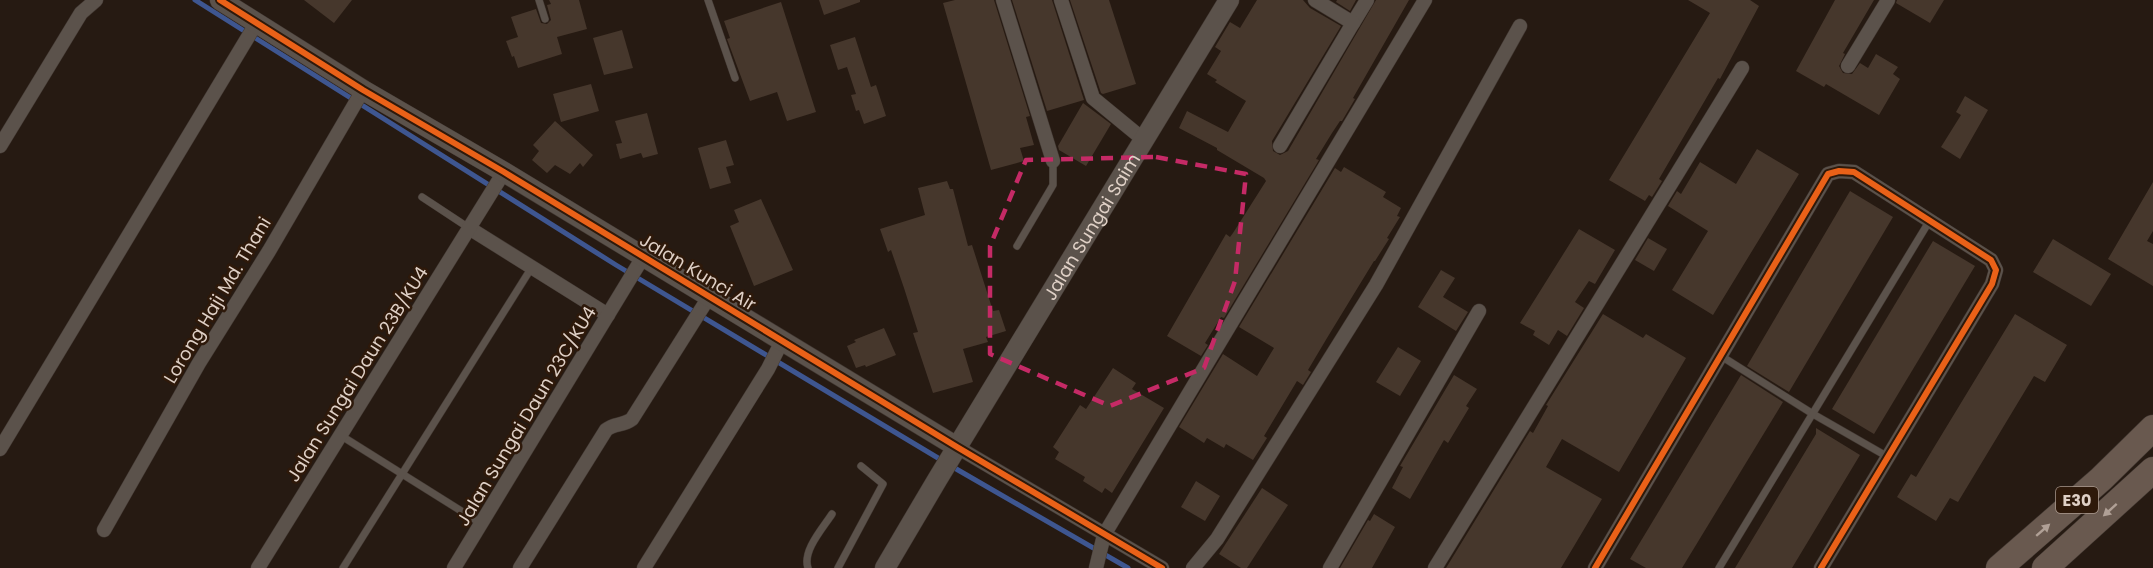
<svg xmlns="http://www.w3.org/2000/svg" width="2153" height="568" font-family="Poppins,sans-serif">
  <style>
    .lines { fill: none; stroke-linecap: round; stroke-linejoin: round }
    .stream { stroke: #3e5690; stroke-width: 5 }
    .building { fill: #46372c }
    .lane-casing { stroke: #413731; stroke-width: 8 }
    .street-casing { stroke: #413731; stroke-width: 15 }
    .secondary-casing { stroke: #413731; stroke-width: 21 }
    .highway-casing { stroke: #413731; stroke-width: 27 }
    .lane { stroke: #5b524b; stroke-width: 7 }
    .street { stroke: #5b524b; stroke-width: 14 }
    .secondary { stroke: #5b524b; stroke-width: 20 }
    .highway { stroke: #69594f; stroke-width: 26 }
    .cycleway-casing { stroke: #2e190a; stroke-width: 10 }
    .cycleway { stroke: #ea6118; stroke-width: 6 }
    .oneway { fill: #b0a096 }
    .marked { fill: none; stroke: #c52a66; stroke-width: 4.5; stroke-dasharray: 12 8; stroke-linejoin: round }
    .labels { text-anchor: middle; dominant-baseline: central; stroke-width: 5; stroke-linejoin: round; paint-order: stroke }
    .shield { fill: #2e190a; stroke: #aa998e; stroke-width: 1.5 }
    .shield-label { font-size: 16px; font-weight: bold; fill: #dfd0c6 }
    .street-label { font-size: 18px; fill: #dfd0c6; stroke: #2e190a }
  </style>
  <rect width="100%" height="100%" fill="#261a12"/>
  <g class="lines">
    <polyline class="stream" points="195,0 616,265 958,470 1128,568"/>
  </g>
  <g class="building">
    <polygon points="304,0 352,0 334,23"/>
    <polygon points="549,0 579,0 587,29 557,37 562,54 518,68 514,56 512,57 506,41 518,37 511,17 536,9 541,23 547,24 551,20 547,5 551,4"/>
    <polygon points="819,0 860,0 860,2 824,15"/>
    <polygon points="955,0 994,0 1030,116 1026,117 1034,145 1020,148 1024,161 991,170 943,3"/>
    <polygon points="1012,0 1052,0 1084,100 1047,111"/>
    <polygon points="1070,0 1109,0 1136,84 1103,94 1101,93"/>
    <polygon points="1257,0 1303,0 1310,8 1341,26 1272,141 1273,151 1280,155 1288,151 1376,0 1409,0 1353,98 1355,99 1342,121 1340,121 1332,133 1316,159 1319,160 1224,318 1221,317 1205,343 1208,345 1201,356 1167,336 1226,234 1230,237 1233,233 1266,181 1264,178 1217,150 1217,148 1179,128 1187,111 1228,132 1246,101 1215,82 1217,80 1207,74 1221,51 1215,47 1230,22 1240,28"/>
    <polygon points="1337,0 1356,0 1350,11 1336,2"/>
    <polygon points="1688,0 1750,0 1759,6 1720,79 1718,78 1659,179 1662,181 1652,197 1649,195 1645,201 1609,180 1710,13"/>
    <polygon points="1835,0 1874,0 1843,53 1845,54 1839,66 1843,73 1852,74 1860,63 1868,68 1876,54 1898,67 1893,74 1900,79 1879,115 1826,84 1824,87 1796,71"/>
    <polygon points="1897,0 1944,0 1930,23 1896,3"/>
    <polygon points="781,2 816,112 787,121 777,92 750,101 727,39 730,38 724,21"/>
    <polygon points="622,30 633,68 604,75 593,38"/>
    <polygon points="855,37 871,87 876,85 886,116 864,124 859,110 856,111 851,95 856,94 847,67 838,70 830,45"/>
    <polygon points="591,84 599,111 561,122 553,94"/>
    <polygon points="1965,96 1988,110 1960,159 1941,147 1961,115 1956,112"/>
    <polygon points="1083,103 1111,124 1086,166 1059,150 1058,146"/>
    <polygon points="647,113 658,154 643,158 641,153 620,159 616,144 622,143 615,121"/>
    <polygon points="555,121 593,155 583,167 580,163 570,174 555,165 547,173 532,160 539,151 533,145"/>
    <polygon points="726,140 734,165 726,167 731,183 710,189 698,148"/>
    <polygon points="1757,149 1799,174 1713,315 1672,290 1708,231 1668,206 1677,191 1681,194 1700,162 1736,184"/>
    <polygon points="1344,167 1386,192 1383,197 1401,208 1397,216 1400,217 1387,238 1389,239 1375,261 1374,261 1327,338 1308,370 1311,372 1303,385 1297,381 1264,436 1267,438 1253,460 1226,444 1224,448 1207,438 1204,443 1179,427 1223,354 1257,376 1274,348 1239,327 1335,168 1341,172"/>
    <polygon points="947,181 950,189 953,189 968,246 972,245 993,311 999,310 1006,331 986,337 988,342 963,349 973,382 933,393 913,333 918,332 904,288 891,250 888,252 880,229 925,215 918,188"/>
    <polygon points="2153,182 2153,231 2147,241 2153,244 2153,286 2108,259"/>
    <polygon points="1850,191 1893,217 1789,392 1747,366"/>
    <polygon points="761,199 793,270 754,286 730,226 739,222 734,210"/>
    <polygon points="1579,229 1615,250 1595,284 1589,281 1575,302 1584,308 1567,336 1558,330 1549,345 1533,335 1535,331 1520,323"/>
    <polygon points="1648,238 1667,249 1654,271 1635,260"/>
    <polygon points="2053,239 2111,274 2091,306 2033,272"/>
    <polygon points="1933,241 1975,266 1874,434 1832,409"/>
    <polygon points="1441,270 1455,278 1443,297 1468,312 1456,331 1418,307"/>
    <polygon points="1603,314 1643,338 1646,334 1686,358 1619,472 1562,439 1546,467 1602,499 1561,568 1446,568 1530,431 1533,433 1548,406 1546,405"/>
    <polygon points="2015,314 2067,345 2045,382 2034,376 1958,502 1950,498 1936,521 1897,497 1911,474 1916,477"/>
    <polygon points="884,328 896,355 866,367 865,365 856,368 847,346 856,342 854,340"/>
    <polygon points="1398,347 1421,361 1400,396 1376,382"/>
    <polygon points="1113,368 1136,383 1132,389 1164,408 1112,493 1105,488 1102,493 1083,481 1085,477 1055,459 1059,452 1053,447 1080,405 1086,409"/>
    <polygon points="1454,375 1477,389 1466,406 1469,408 1448,443 1444,440 1410,499 1392,488 1403,467 1400,466"/>
    <polygon points="1741,375 1783,402 1682,568 1646,568 1630,559"/>
    <polygon points="1816,428 1860,455 1792,568 1735,568 1816,434"/>
    <polygon points="1196,481 1220,496 1205,521 1181,507"/>
    <polygon points="1262,488 1288,505 1247,568 1241,568 1219,554"/>
    <polygon points="1374,514 1395,527 1372,568 1340,568 1368,520 1370,521"/>
  </g>
  <g class="lines">
    <defs>
      <g id="lane">
        <polyline points="539,0 545,19"/>
        <polyline points="708,0 735,78"/>
        <polyline points="422,197 469,228"/>
        <polyline points="1017,246 1053,185 1053,161"/>
        <polyline points="1721,356 1813,414 1888,457"/>
        <polyline points="340,435 482,524"/>
        <polyline points="343,568 532,267"/>
        <path d="M808 568C802 551 823 528 832 514"/>
        <polyline points="838,568 883,484 861,466"/>
        <polyline points="1719,568 1930,220"/>
      </g>
      <g id="street">
        <polyline points="1003,0 1053,161"/>
        <polyline points="1061,0 1093,98 1144,140"/>
        <polyline points="1353,23 1367,0"/>
        <polyline points="1848,66 1888,0"/>
        <polyline points="0,146 81,13 96,0"/>
        <polyline points="1280,146 1353,23 1315,0"/>
        <polyline points="469,228 608,315"/>
        <polyline points="957,447 1162,568"/>
        <polyline points="0,449 257,22"/>
        <polyline points="104,530 199,363 269,251 363,90"/>
        <polyline points="258,568 504,172"/>
        <polyline points="454,568 643,257"/>
        <path d="M520 568 606 430C614 423 623 426 632 419L709 297"/>
        <polyline points="644,568 768,369 782,341"/>
        <polyline points="1096,568 1104,535 1425,0"/>
        <polyline points="1193,568 1217,539 1376,285 1520,26"/>
        <polyline points="1330,568 1479,311"/>
        <polyline points="1435,568 1742,68"/>
        <polyline points="1595,568 1828,174 1839,171 1854,172 1991,260 1996,270 1992,284 1821,568"/>
      </g>
      <g id="secondary">
        <polyline points="220,0 363,90 504,172 957,447"/>
        <path id="s1" d="M885 568 937 480 1229 0"/>
      </g>
      <g id="highway">
        <polyline points="1999,568 2101,479 2153,428"/>
        <polyline points="2045,568 2153,470"/>
      </g>
    </defs>
    <use href="#lane" class="lane-casing"/>
    <use href="#street" class="street-casing"/>
    <use href="#secondary" class="secondary-casing"/>
    <use href="#highway" class="highway-casing"/>
    <use href="#lane" class="lane"/>
    <use href="#street" class="street"/>
    <use href="#secondary" class="secondary"/>
    <use href="#highway" class="highway"/>
    <defs>
      <g id="cycleway">
        <polyline points="220,0 363,90 504,172 957,447 1162,568"/>
        <polyline points="1595,568 1828,174 1839,171 1854,172 1991,260 1996,270 1992,284 1821,568"/>
      </g>
    </defs>
    <use href="#cycleway" class="cycleway-casing"/>
    <use href="#cycleway" class="cycleway"/>
  </g>
  <defs><path id="oneway-solid" d="M-6-.8H1V-3.2L6.5 0L1 3.2V.8H-6Z" transform="scale(1.5)"/></defs>
  <g class="oneway">
    <use href="#oneway-solid" transform="translate(2110 510) rotate(138)"/>
    <use href="#oneway-solid" transform="translate(2043 530) rotate(-41)"/>
  </g>
  <path class="marked" d="M1156 157 1246 174 1235 281 1204 368 1110 406 990 354V246L1026 160Z"/>
  <g class="labels">
    <rect class="shield" x="2056" y="487" width="42" height="26" rx="4.5"/>
    <g class="shield-label">
      <text x="2077" y="500">E30</text>
    </g>
    <g class="street-label">
      <text stroke="none"><textPath href="#s1" startOffset="399">Jalan Sungai Saim</textPath></text>
      <text transform="translate(698 272) rotate(31)">Jalan Kunci Air</text>
      <text transform="translate(217 300) rotate(-59)">Lorong Haji Md. Thani</text>
      <text transform="translate(357 374) rotate(-58)">Jalan Sungai Daun 23B/KU4</text>
      <text transform="translate(526 416) rotate(-59)">Jalan Sungai Daun 23C/KU4</text>
    </g>
  </g>
</svg>
